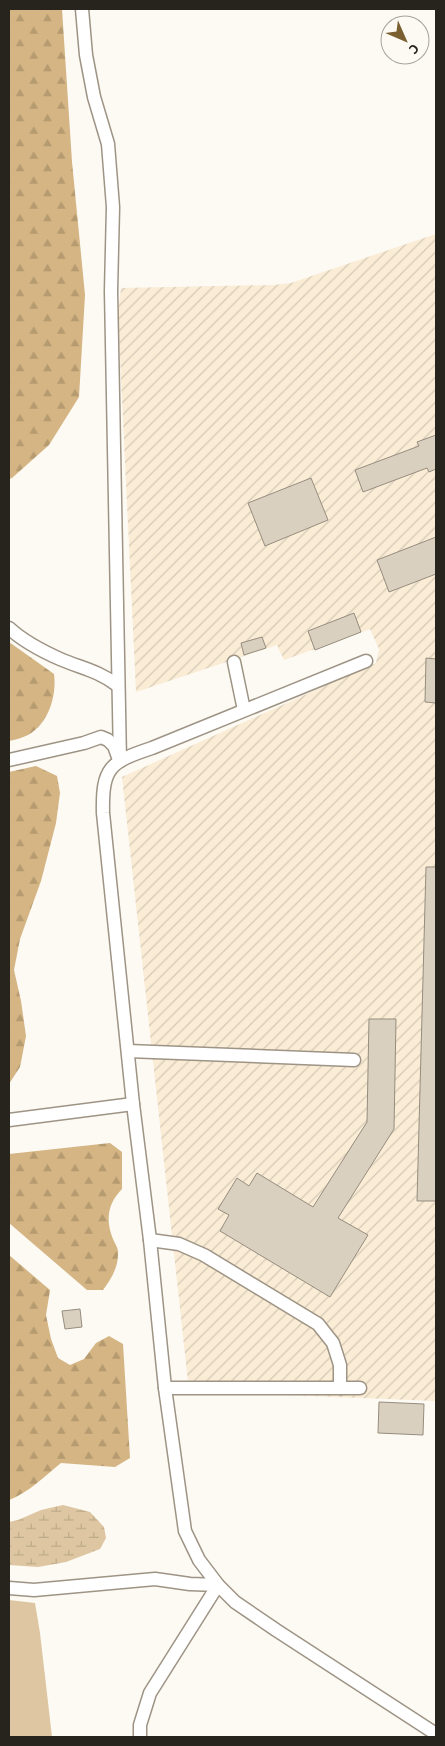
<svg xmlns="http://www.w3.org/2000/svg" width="445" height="1746" font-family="'Alegreya Sans',sans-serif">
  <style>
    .industrial { fill: url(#industrial-furrows) }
    .green { fill: #ddc6a1 }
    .forest { fill: url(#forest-firs) }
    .wetland { fill: url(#wetland-marsh) }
    .building { fill: #dad0c0; stroke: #968d7e }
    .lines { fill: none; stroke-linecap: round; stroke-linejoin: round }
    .minor-casing { stroke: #9e9485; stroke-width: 15 }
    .minor { stroke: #fff; stroke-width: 12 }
  </style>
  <defs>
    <pattern id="industrial-furrows" width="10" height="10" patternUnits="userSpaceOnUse" patternTransform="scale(1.25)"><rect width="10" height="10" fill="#faecd5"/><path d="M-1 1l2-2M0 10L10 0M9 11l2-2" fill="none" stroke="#d6cab6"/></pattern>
    <pattern id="forest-firs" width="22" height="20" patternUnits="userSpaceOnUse" patternTransform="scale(1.25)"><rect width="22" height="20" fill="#d4b583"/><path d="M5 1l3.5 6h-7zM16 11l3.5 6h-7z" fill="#b69b71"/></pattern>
    <pattern id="wetland-marsh" width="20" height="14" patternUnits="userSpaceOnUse" patternTransform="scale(1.25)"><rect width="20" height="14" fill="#ddc6a1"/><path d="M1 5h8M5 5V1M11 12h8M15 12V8" fill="none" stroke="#beaa8a"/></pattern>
  </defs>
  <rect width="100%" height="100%" fill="#fdf9f3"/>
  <polygon class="industrial" points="436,234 436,1401 189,1391 122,777 376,663 379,649 370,629 284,660 277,645 136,692 118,314 121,288 273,285 291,283"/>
  <polygon class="green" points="9,1600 35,1603 40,1633 52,1737 9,1737"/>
  <g class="forest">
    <polygon points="9,9 62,9 72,162 85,295 79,397 49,445 12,478 9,479"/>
    <path d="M9 642 54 674C57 696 48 724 28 735 22 738 15 740 9 741Z"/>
    <polygon points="36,766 57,776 60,793 56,823 41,881 20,939 14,970 21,1001 26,1036 20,1067 9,1084 9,772"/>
    <path d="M110 1143 122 1152V1189C108 1203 105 1220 113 1239 115 1244 119 1249 118 1254 118 1268 111 1279 103 1290H87L9 1223V1154Z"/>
    <path d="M9 1255 50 1290 46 1315 51 1339 58 1358 70 1365 84 1359 96 1343 109 1336 123 1344 130 1458 115 1467 61 1463C45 1476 28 1493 9 1500Z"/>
  </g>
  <polygon class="wetland" points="63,1505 90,1512 104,1527 106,1538 100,1549 66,1562 38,1567 9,1565 9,1522 18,1520 41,1510"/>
  <g class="building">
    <polygon points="436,435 436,469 429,472 427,468 363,492 355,470 419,446 417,442"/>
    <polygon points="311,478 328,520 265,546 248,503"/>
    <polygon points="436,537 436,574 389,592 377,560"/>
    <polygon points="354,613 361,632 315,650 308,631"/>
    <polygon points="262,637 266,648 244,655 241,643"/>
    <polygon points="426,658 436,659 436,703 425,702"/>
    <polygon points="426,867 436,867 436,1201 417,1201"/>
    <polygon points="369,1019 396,1019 394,1129 338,1218 368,1235 330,1297 220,1231 229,1215 218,1209 237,1178 249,1186 257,1173 313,1207 367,1122"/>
    <polygon points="80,1309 82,1327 65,1329 62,1311"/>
    <polygon points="379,1402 424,1404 423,1435 378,1433"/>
  </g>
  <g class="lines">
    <defs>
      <g id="minor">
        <polyline points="82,9 86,55 94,97 108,144 113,207 111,291 120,761"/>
        <path d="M9 628C23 641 42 651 60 659 81 668 99 671 117 685"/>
        <path d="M366 661 152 748C110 762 102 767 103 813L133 1104 150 1240 165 1388 185 1531 199 1560 218 1585 235 1602 276 1630 436 1734"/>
        <polyline points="234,662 244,710"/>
        <polyline points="9,760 84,743 101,737 108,740 114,746 118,757"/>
        <polyline points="128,1051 354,1060"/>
        <polyline points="9,1120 133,1104"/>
        <polyline points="150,1240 179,1244 204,1255 318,1324 333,1343 340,1365 340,1388"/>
        <polyline points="165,1388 360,1388"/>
        <polyline points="9,1588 34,1590 155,1579 190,1584 218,1585 150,1693 140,1725 140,1737"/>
      </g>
    </defs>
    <use href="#minor" class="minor-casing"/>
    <use href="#minor" class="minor"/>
  </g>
  <rect width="445" height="1746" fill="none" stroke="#27231d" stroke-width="20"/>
  <g transform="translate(405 40) rotate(135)"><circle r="24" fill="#fdf9f3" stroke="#a7a39d"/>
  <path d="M0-4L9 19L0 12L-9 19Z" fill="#7a5f31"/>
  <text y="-8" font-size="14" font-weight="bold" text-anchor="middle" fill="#27231d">С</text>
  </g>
</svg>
